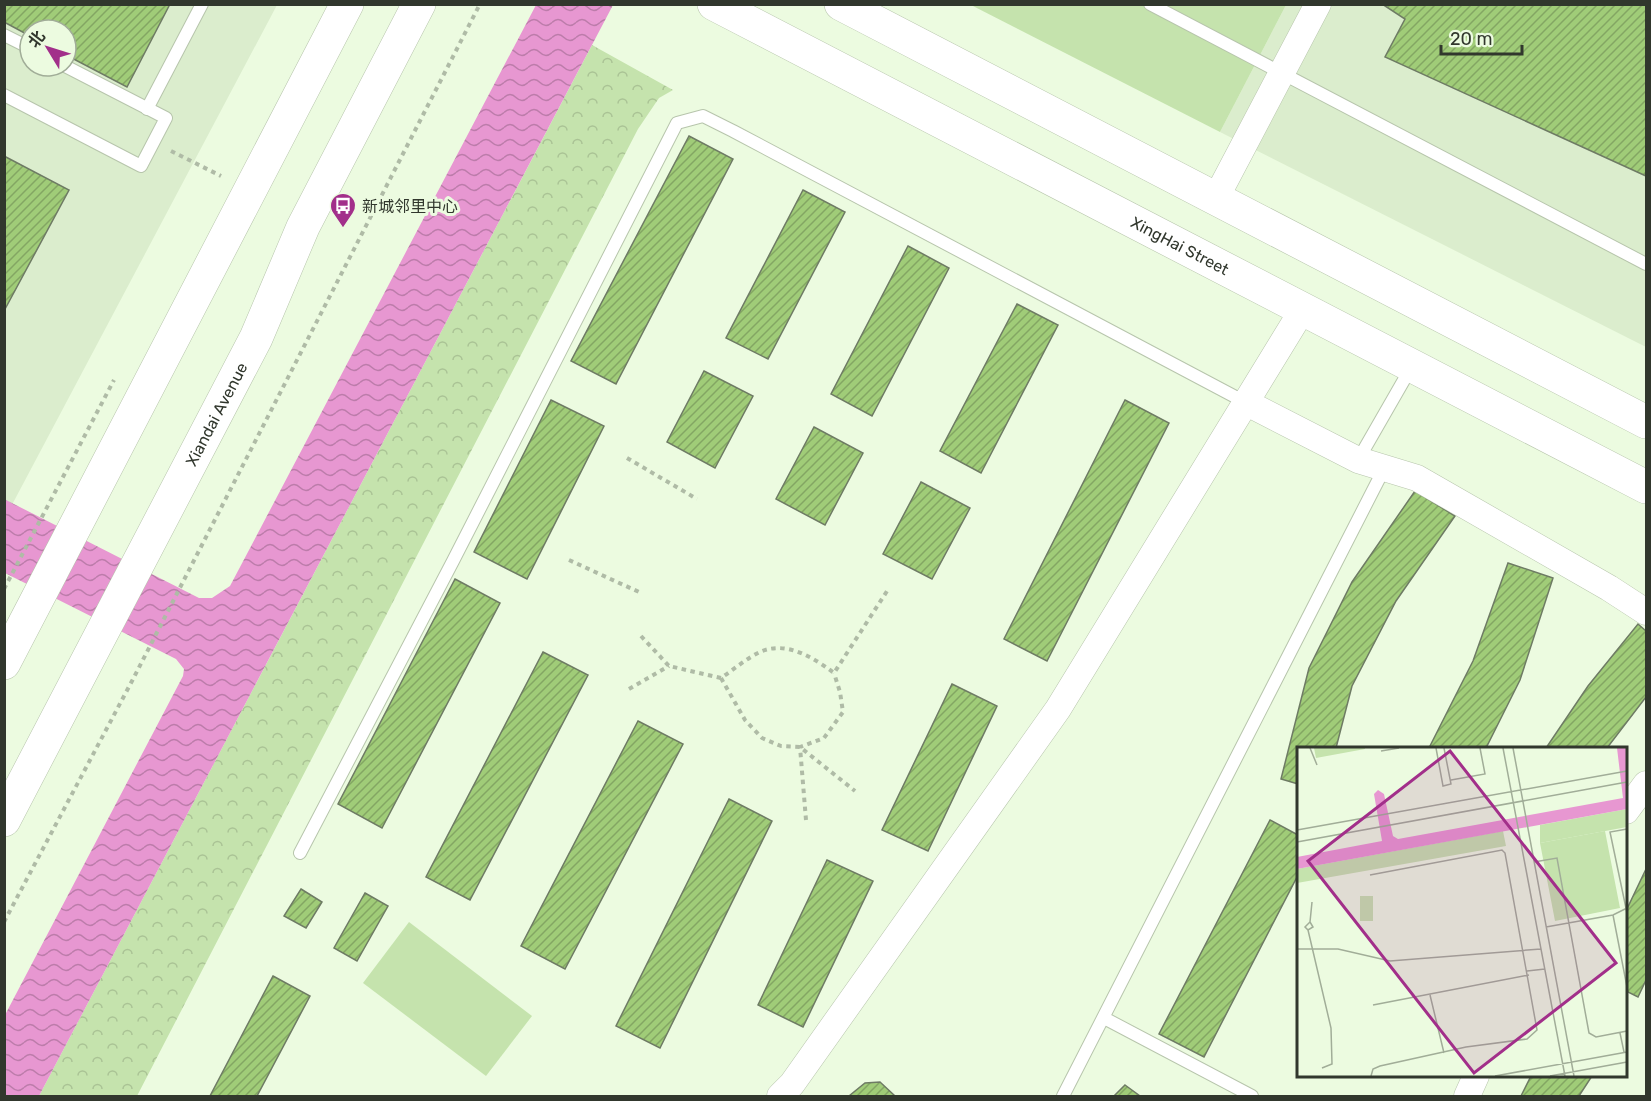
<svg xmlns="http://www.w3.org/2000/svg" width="1651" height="1101" font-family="Rubik,'Noto Sans SC',sans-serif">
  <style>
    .built { fill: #dbedcd; fill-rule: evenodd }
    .forest { fill: url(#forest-crowns) }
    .pitch { fill: #c5e3ad }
    .water { fill: url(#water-waves) }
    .building { fill: url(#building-hatch); stroke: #6e7b64; stroke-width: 1.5 }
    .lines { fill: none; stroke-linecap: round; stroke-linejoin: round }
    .lane-casing { stroke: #b7c5ac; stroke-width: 14 }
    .street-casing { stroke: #b7c5ac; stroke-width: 27 }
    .primary-casing { stroke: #b7c5ac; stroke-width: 34 }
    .path { stroke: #afbba6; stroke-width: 4; stroke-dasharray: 4.5 4.5; stroke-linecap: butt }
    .lane { stroke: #fff; stroke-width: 12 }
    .street { stroke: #fff; stroke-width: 26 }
    .primary { stroke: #fff; stroke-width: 33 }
    .labels { text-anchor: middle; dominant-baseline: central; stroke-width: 6; stroke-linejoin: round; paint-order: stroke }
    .poi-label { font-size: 16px; fill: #31372d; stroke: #ecfbe0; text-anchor: start }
    .street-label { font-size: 16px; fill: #31372d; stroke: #ecfbe0 }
    .inset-road { fill: none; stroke: #a1ad98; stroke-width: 1.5 }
    .view { fill: #a22f8a; fill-opacity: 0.15; stroke: #a22f8a; stroke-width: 3 }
    .inset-edge { fill: none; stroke: #31372d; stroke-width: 3 }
  </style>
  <defs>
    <pattern id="forest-crowns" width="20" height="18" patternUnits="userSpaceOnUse" patternTransform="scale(1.5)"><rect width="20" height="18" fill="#c5e3ad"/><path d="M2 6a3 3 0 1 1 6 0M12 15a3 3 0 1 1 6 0" fill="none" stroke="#aac395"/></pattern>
    <pattern id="water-waves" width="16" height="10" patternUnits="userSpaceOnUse" patternTransform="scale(1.5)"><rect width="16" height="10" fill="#e797d1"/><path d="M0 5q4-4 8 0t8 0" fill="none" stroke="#bc7caa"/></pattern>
    <pattern id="building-hatch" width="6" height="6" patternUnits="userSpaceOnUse" patternTransform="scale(1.5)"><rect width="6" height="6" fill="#a0cc78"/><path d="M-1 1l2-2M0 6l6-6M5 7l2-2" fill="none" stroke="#83a663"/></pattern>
  </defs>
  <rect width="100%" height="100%" fill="#ecfbe0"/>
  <g class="built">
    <path d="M5 5H277L5 518ZM30 30H66V66H30Z"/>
    <polygon points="1286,5 1646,5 1646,347 1220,132"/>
  </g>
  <polygon class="forest" points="592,45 673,90 659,98 638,129 137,1096 39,1096"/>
  <g class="pitch">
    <polygon points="971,5 1286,5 1220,132"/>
    <polygon points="409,922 532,1016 486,1076 363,983"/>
  </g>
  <polygon class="water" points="536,5 613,5 39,1096 5,1096 5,1015 183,676 184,669 176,659 5,573 4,499 199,598 212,598 230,586"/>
  <g class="building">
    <polygon points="4,4 170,4 127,87 66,55 66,30 30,30 30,36 4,22"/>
    <polygon points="1382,4 1646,4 1646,176 1385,57 1405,19"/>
    <polygon points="689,136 733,159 616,384 571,361"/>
    <polygon points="4,156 69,190 4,311"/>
    <polygon points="803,190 845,212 768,359 726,338"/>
    <polygon points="908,246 949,268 872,416 831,394"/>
    <polygon points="1017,304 1058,325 981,473 940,451"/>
    <polygon points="704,371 753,396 715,468 667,442"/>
    <polygon points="551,400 604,426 527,579 474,552"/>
    <polygon points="1125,400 1169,423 1047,661 1004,639"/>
    <polygon points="814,427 863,453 825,525 776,499"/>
    <polygon points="921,482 970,508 932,579 883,554"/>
    <polygon points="1415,491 1455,516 1396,601 1352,686 1336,748 1298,748 1298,784 1281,779 1309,668 1352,582"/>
    <polygon points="1508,563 1553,578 1520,680 1486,748 1429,748 1473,661"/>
    <polygon points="455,579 500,603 382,828 338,804"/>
    <polygon points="1638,624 1646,631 1646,697 1607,748 1546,748 1588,686"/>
    <polygon points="543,652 588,675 470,900 426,877"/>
    <polygon points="952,684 997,706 928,851 882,830"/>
    <polygon points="638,721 683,744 565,969 521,946"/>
    <polygon points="729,799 772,821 660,1048 616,1026"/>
    <polygon points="1270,820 1298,835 1298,875 1204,1057 1159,1034"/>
    <polygon points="827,860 873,881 803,1027 758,1005"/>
    <polygon points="1646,869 1646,980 1638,997 1626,991 1626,911"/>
    <polygon points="301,889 322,902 306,928 284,916"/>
    <polygon points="365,893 388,906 357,961 334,948"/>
    <polygon points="273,976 310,996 257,1096 210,1096"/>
    <polygon points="1531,1076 1592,1076 1579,1096 1521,1096"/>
    <polygon points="880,1082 895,1096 849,1096 865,1083"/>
    <polygon points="1125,1085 1140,1096 1114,1096"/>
  </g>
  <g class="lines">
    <defs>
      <g id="lane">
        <polyline points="1150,4 1646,264"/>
        <polyline points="4,35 30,48"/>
        <polyline points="4,95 141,166 166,118 65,66"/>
        <polyline points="147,109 202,4"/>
        <polyline points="1358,460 1412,366"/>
        <polyline points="300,853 453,561 677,123 703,116 733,131 1245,402"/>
        <polyline points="1104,1018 1252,1096"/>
        <polyline points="1063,1096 1385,467"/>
      </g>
      <g id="street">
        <polyline points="1216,198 1318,4"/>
        <polyline points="1245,402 1358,460 1417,478 1609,588 1646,612"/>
        <polyline points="1626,811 1646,784"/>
        <polyline points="780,1096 792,1084 1058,709 1303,309"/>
        <polyline points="1467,1096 1476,1076"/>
      </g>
      <g id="primary">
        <path id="s1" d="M714 4 1646 487"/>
        <polyline points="841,4 1646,422"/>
        <polyline points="4,663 347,4"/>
        <path id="s2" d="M4 820 256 338 303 227 419 4"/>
      </g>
    </defs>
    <use href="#lane" class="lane-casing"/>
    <use href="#street" class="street-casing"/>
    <use href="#primary" class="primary-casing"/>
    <g class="path">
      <polyline points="171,151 221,176"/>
      <polyline points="627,458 697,499"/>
      <polyline points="569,560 639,592"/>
      <polyline points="4,589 114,380"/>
      <path d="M641 636 669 666 721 678C733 670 747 658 760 652 786 640 814 658 834 673L889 588"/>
      <polyline points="721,678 745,720 762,738 781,746 800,747 855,791"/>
      <polyline points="629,689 669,666"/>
      <polyline points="806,820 800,747 824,738 843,712 840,692 834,673"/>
      <polyline points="4,922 132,681 480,4"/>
    </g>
    <use href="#lane" class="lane"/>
    <use href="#street" class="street"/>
    <use href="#primary" class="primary"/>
  </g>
  <defs>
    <symbol id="bus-pin" viewBox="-11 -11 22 30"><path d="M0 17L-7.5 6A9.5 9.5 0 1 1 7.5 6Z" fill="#a22f8a" stroke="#ecfbe0"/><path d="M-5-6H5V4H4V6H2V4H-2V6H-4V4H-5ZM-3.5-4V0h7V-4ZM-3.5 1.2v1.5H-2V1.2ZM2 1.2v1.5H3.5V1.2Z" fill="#fff"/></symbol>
  </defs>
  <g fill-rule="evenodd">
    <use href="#bus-pin" x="328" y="191" width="30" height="40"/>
  </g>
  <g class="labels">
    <g class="poi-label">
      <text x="362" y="206">新城邻里中心</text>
    </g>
    <g class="street-label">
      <text stroke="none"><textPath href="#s1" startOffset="525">XingHai Street</textPath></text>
      <text stroke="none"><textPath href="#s2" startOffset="458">Xiandai Avenue</textPath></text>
    </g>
  </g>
  <g transform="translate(1297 747)">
    <rect width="330" height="330" fill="#ecfbe0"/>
    <path d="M17 1H68V2L19 11ZM330 62V80L243 96V78ZM206 84 209 99 0 136V122Z" fill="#c5e3ad"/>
    <path d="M308 84 323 161 258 174 243 96ZM63 149H76V174H63Z" fill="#c5e3ad"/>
    <path d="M320 1H330V62L0 122V110L85 94 77 47 81 43 87 47 96 89 101 92 326 51Z" fill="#e797d1"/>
    <path class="inset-road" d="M13 1 20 18M139 1 146 39 154 37 147 1M206 1 268 329M216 1 277 329M84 4 102 1M154 33 188 27 183 1M330 82 313 85 330 166M0 83 330 24M0 95 330 35M237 115 260 111 292 286 299 290 330 284M73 128 205 103 208 106 240 283 230 292 169 300 83 319 76 322 74 329M316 168 330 240M13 175 16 180 11 183 8 180 13 175 15 155M249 180 316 168 330 161M11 183 34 281 35 317 25 321M0 202H41L93 214 244 202M230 224 248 222M133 248 147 306M76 258 232 228M323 286 327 305M198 329 330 305M253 329 330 315"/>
    <path class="view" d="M153 4 319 216 177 326 11 114Z"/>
    <rect width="330" height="330" class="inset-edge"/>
  </g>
  <rect width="1651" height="1101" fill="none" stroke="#31372d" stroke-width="12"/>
  <g transform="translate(48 48) rotate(308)"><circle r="28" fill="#ecfbe0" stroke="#a1ad98" stroke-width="1.5"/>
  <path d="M0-4.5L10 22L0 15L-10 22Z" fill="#a22f8a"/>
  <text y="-9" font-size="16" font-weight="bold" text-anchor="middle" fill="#31372d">北</text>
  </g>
  <path d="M1441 45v9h81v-9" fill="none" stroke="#31372d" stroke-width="3"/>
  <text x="1450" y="45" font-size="18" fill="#31372d" stroke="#ecfbe0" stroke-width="4.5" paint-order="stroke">20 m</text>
</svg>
